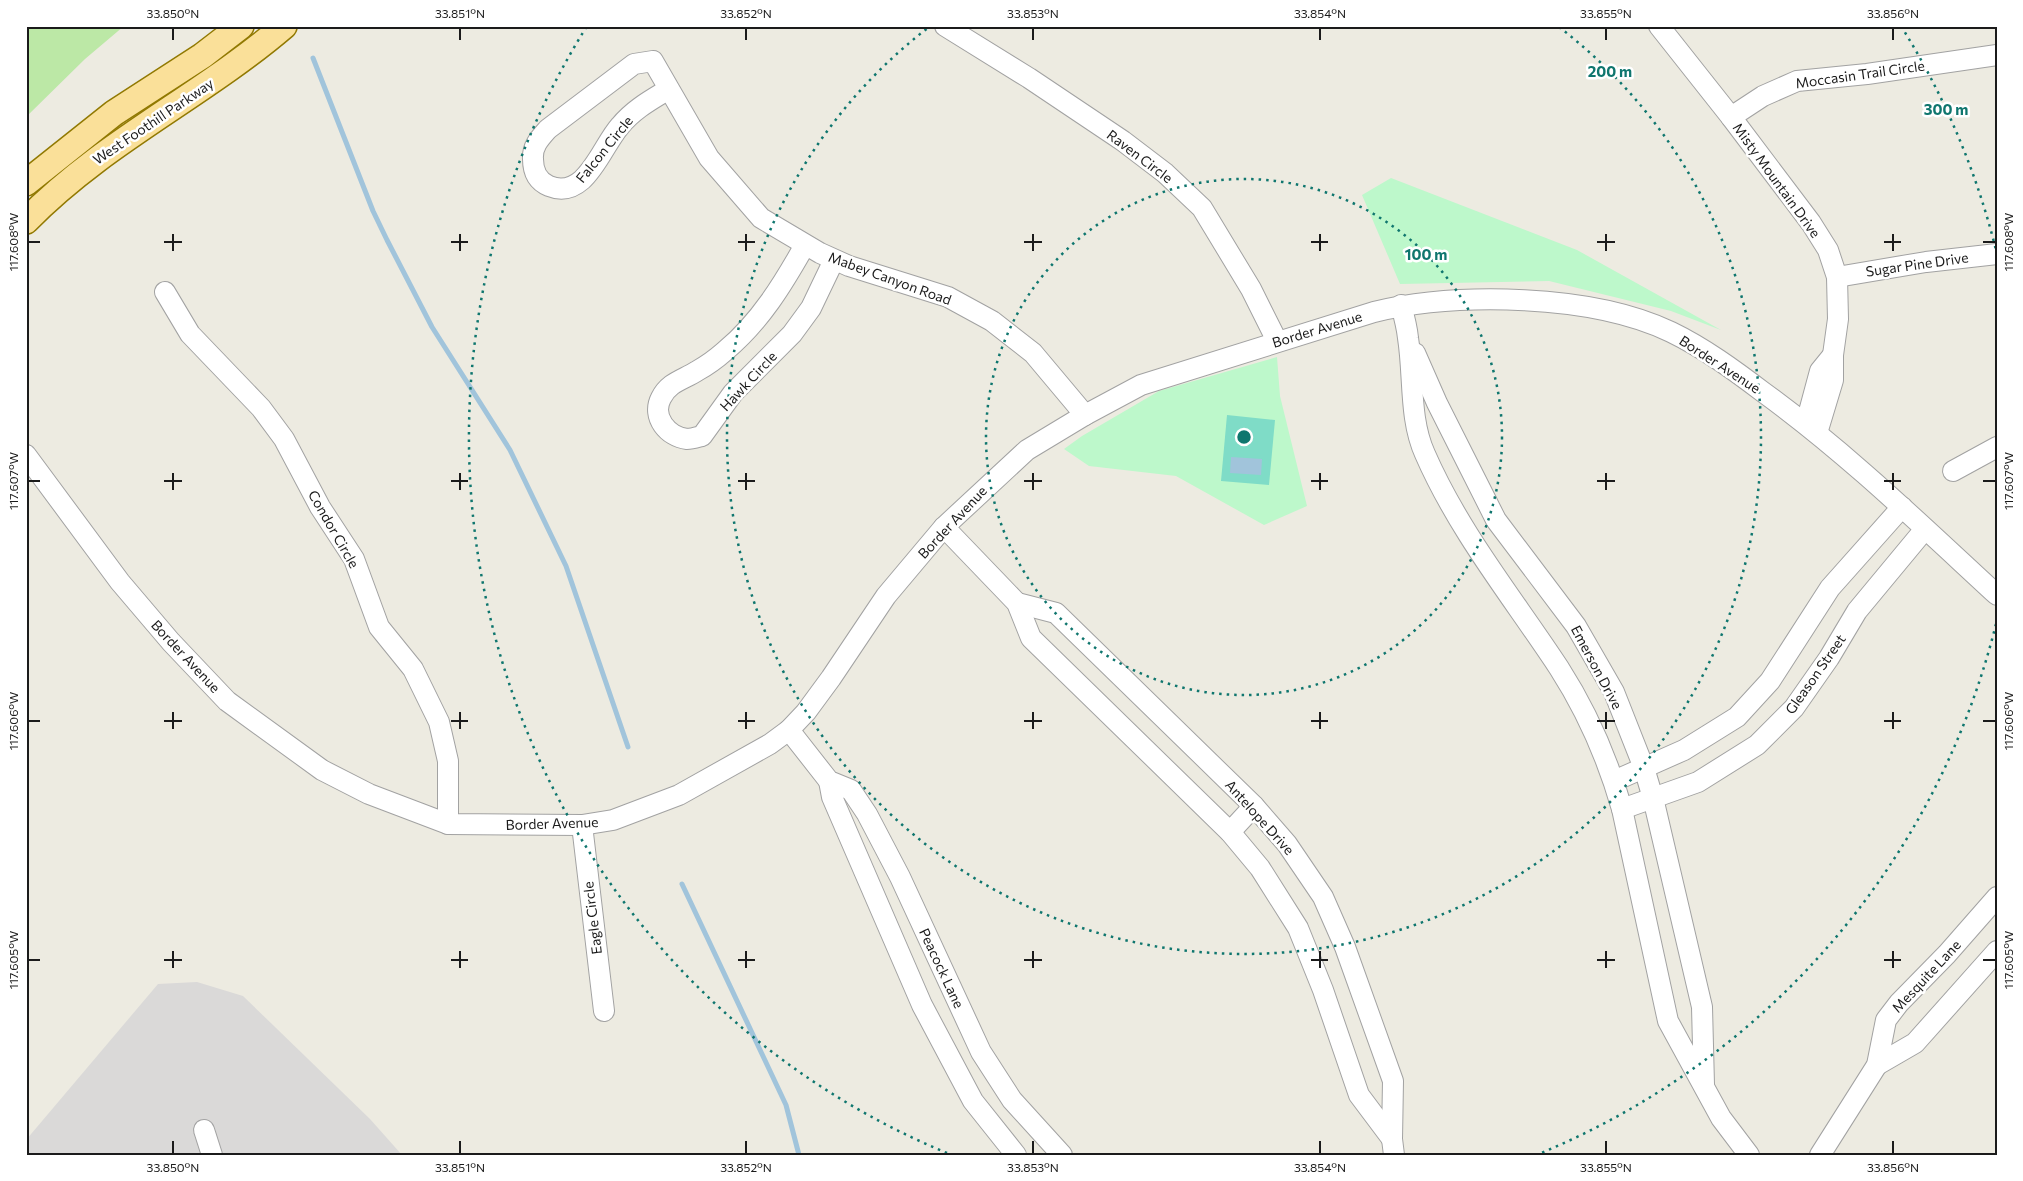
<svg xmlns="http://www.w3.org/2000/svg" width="2023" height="1181" font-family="Commissioner,sans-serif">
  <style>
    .residential { fill: #dad9d8 }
    .grass { fill: #bce8a6 }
    .park { fill: #bdf8cb }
    .pitch { fill: #7fdcc7 }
    .water { fill: #a1c4db }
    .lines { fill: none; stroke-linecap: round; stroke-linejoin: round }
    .stream { stroke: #a1c4db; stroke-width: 5 }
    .minor-casing { stroke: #a2a2a2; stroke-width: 22 }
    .major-casing { stroke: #917902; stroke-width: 28 }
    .minor { stroke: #fff; stroke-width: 20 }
    .major { stroke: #fae099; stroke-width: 25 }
    .ticks { fill: none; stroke: #1b1b1b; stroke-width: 2 }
    .ring { fill: none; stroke: #0f766e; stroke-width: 2.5; stroke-dasharray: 2.5 5 }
    .labels { text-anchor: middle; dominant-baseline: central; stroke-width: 5; stroke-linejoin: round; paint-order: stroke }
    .street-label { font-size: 14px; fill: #1b1b1b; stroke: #fff }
    .centre { fill: #0f766e; stroke: #fff; stroke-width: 2.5 }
    .ring-label { font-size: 15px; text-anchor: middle; font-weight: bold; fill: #0f766e; stroke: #fff; stroke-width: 5; stroke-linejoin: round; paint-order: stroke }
    .neatline { fill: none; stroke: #1b1b1b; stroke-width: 2 }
    .ticks-label { font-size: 12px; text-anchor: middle; fill: #1b1b1b }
  </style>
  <rect width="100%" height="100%" fill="#edebe1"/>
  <polygon class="residential" points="197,982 243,996 370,1119 402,1155 26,1155 26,1140 158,984"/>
  <polygon class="grass" points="26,26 124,26 85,59 26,117"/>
  <g class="park">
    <polygon points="1391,178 1577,250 1721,330 1671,311 1549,281 1400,284 1362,195"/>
    <polygon points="1277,357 1280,396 1307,506 1264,525 1176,476 1089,466 1064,449 1082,436 1159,391"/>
  </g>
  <polygon class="pitch" points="1227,415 1275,420 1269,485 1221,481"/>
  <polygon class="water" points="1231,457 1262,459 1261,475 1230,473"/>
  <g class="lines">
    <g class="stream">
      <polyline points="313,58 373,211 387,240 432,327 510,450 566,566 628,747"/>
      <polyline points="682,884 786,1105 799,1155"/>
    </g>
    <defs>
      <g id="minor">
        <polyline points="945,26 1029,78 1123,141 1165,173 1202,208 1251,289 1277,341"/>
        <polyline points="1659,26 1731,117 1811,223 1828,250 1837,277 1838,319 1833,355 1833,380 1817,433"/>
        <path d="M669 89C651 100 634 109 620 126 601 147 586 201 549 186 537 181 533 171 533 159 532 146 540 138 548 129L634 64 653 61 709 158 761 218 820 253 849 266 948 297 992 321 1033 353 1085 415"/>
        <polyline points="1731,117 1763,96 1797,81 1867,74 1997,55"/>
        <path d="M805 245C783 284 760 322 725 351 716 359 706 366 697 371 683 380 669 382 661 398 651 417 668 437 687 439 692 439 698 437 702 436L733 393 792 334 811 308 834 260"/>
        <polyline points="1837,277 1926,262 1997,254"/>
        <polyline points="165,292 190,334 261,408 284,439 320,507 354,559 379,627 413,669 439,722 448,761 448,824"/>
        <path d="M1401 305C1404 316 1407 327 1408 338 1414 376 1409 419 1425 454 1459 532 1513 598 1559 668 1586 710 1608 760 1622 809L1668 1021 1721 1118 1749 1155"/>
        <polyline points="1415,353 1437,403 1496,520 1576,626 1614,692 1644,768 1653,798 1702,1007 1704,1085"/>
        <polyline points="1806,423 1820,371 1833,355"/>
        <path d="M26 455 120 582 171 642 227 701 322 770 369 794 448 824 582 825 613 820 679 795 770 744 789 730 806 712 831 678 886 596 944 527 1027 450 1085 415 1141 385 1374 312C1458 292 1592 294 1671 332 1704 348 1734 370 1763 392 1847 453 1921 525 1997 595"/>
        <polyline points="1953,471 1997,447"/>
        <polyline points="944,527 1017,603 1031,638 1230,832 1260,868 1298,928 1323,990 1359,1095 1392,1139"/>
        <polyline points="1017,603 1056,613 1254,806 1287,844 1323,897 1345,947 1393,1081 1392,1139 1394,1155"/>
        <polyline points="789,730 829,781 851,790 867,814 900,877 981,1052 1012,1100 1062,1155"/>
        <polyline points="829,781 832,797 922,1005 973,1101 1016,1155"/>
        <polyline points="1614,781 1684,750 1737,717 1770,681 1830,588 1902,507"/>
        <polyline points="1622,809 1698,782 1757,745 1794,708 1829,658 1857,611 1925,529"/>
        <polyline points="582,825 604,1011"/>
        <polyline points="1230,832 1254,806"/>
        <polyline points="1877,1065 1915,1043 1997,951"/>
        <polyline points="204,1130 212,1155"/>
        <polyline points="1820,1155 1877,1065 1886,1020 1899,1003 1947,954 1997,897"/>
      </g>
      <g id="major">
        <polyline points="26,183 114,113 202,56 241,26"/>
        <path d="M26 221C103 142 201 97 284 26"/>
      </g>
    </defs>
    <use href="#minor" class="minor-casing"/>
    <use href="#major" class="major-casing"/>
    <use href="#minor" class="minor"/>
    <use href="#major" class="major"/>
  </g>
  <path class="ticks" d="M173 28V40M460 28V40M746 28V40M1033 28V40M1320 28V40M1606 28V40M1893 28V40M173 234V251M460 234V251M746 234V251M1033 234V251M1320 234V251M1606 234V251M1893 234V251M28 242H40M164 242H182M451 242H468M738 242H755M1024 242H1042M1311 242H1328M1597 242H1615M1884 242H1901M1983 242H1996M173 473V490M460 473V490M746 473V490M1033 473V490M1320 473V490M1606 473V490M1893 473V490M28 481H40M164 481H182M451 481H468M738 481H755M1024 481H1042M1311 481H1328M1597 481H1615M1884 481H1901M1983 481H1996M173 712V729M460 712V729M746 712V729M1033 712V729M1320 712V729M1606 712V729M1893 712V729M28 721H40M164 721H182M451 721H468M738 721H755M1024 721H1042M1311 721H1328M1597 721H1615M1884 721H1901M1983 721H1996M173 951V968M460 951V968M746 951V968M1033 951V968M1320 951V968M1606 951V968M1893 951V968M28 960H40M164 960H182M451 960H468M738 960H755M1024 960H1042M1311 960H1328M1597 960H1615M1884 960H1901M1983 960H1996M173 1141V1154M460 1141V1154M746 1141V1154M1033 1141V1154M1320 1141V1154M1606 1141V1154M1893 1141V1154"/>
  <g class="ring">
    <circle cx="1244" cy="437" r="258"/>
    <path d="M1559 27A517 517 0 1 1 929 27"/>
    <path d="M1996 624A775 775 0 0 1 1541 1153M947 1153A775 775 0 0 1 587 26M1901 26A775 775 0 0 1 1996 250"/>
  </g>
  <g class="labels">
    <g class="street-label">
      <text transform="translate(1860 74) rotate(-8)">Moccasin Trail Circle</text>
      <text transform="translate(153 121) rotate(-34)">West Foothill Parkway</text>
      <text transform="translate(604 149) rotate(-51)">Falcon Circle</text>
      <text transform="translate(1140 156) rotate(37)">Raven Circle</text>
      <text transform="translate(1777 180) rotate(54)">Misty Mountain Drive</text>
      <text transform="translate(1917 264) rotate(-8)">Sugar Pine Drive</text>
      <text transform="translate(890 278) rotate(20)">Mabey Canyon Road</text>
      <text transform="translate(1317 329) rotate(-17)">Border Avenue</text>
      <text transform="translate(1720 364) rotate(33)">Border Avenue</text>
      <text transform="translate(748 381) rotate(-47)">Hawk Circle</text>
      <text transform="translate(952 522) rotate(-47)">Border Avenue</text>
      <text transform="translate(334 529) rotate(60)">Condor Circle</text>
      <text transform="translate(186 656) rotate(47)">Border Avenue</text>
      <text transform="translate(1597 667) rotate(62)">Emerson Drive</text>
      <text transform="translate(1815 674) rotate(-55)">Gleason Street</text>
      <text transform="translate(1260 817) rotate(48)">Antelope Drive</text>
      <text transform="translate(552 823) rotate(-2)">Border Avenue</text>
      <text transform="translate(592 918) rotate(-97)">Eagle Circle</text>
      <text transform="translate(942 968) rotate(65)">Peacock Lane</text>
      <text transform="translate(1926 976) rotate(-47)">Mesquite Lane</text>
    </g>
  </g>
  <circle cx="1244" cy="437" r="8" class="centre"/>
  <g class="ring-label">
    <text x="1610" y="77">200 m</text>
    <text x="1946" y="115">300 m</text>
    <text x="1426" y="260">100 m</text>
  </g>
  <rect width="2023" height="1181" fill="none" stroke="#ffffff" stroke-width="55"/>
  <rect x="28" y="28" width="1968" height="1126" class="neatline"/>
  <g class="ticks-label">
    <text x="173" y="18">33.850°N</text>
    <text x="460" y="18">33.851°N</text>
    <text x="746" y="18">33.852°N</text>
    <text x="1033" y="18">33.853°N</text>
    <text x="1320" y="18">33.854°N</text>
    <text x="1606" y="18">33.855°N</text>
    <text x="1893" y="18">33.856°N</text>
    <text transform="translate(2009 242) rotate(-90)" y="4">117.608°W</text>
    <text transform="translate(14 242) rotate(-90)" y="4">117.608°W</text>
    <text transform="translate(2009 481) rotate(-90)" y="4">117.607°W</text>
    <text transform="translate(14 481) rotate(-90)" y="4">117.607°W</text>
    <text transform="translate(2009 721) rotate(-90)" y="4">117.606°W</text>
    <text transform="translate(14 721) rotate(-90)" y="4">117.606°W</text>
    <text transform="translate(2009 960) rotate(-90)" y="4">117.605°W</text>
    <text transform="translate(14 960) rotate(-90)" y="4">117.605°W</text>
    <text x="173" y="1172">33.850°N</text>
    <text x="460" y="1172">33.851°N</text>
    <text x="746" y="1172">33.852°N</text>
    <text x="1033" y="1172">33.853°N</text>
    <text x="1320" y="1172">33.854°N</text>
    <text x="1606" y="1172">33.855°N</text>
    <text x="1893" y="1172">33.856°N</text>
  </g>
</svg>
